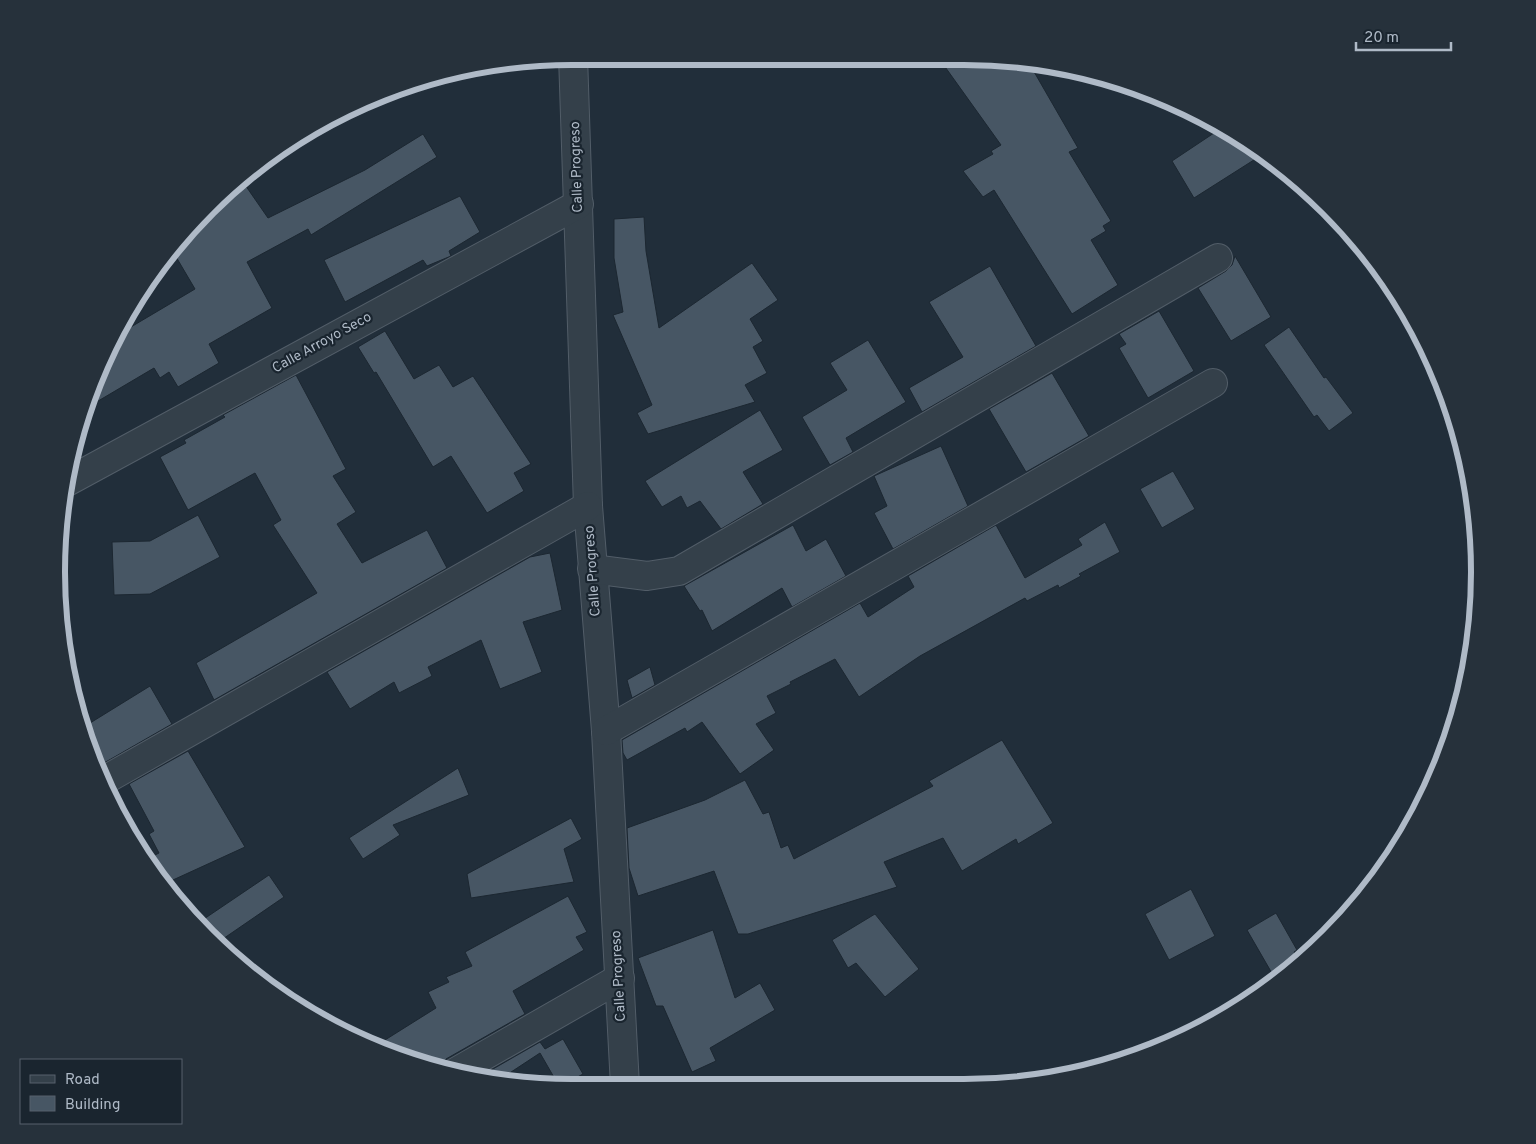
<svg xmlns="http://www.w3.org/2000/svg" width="1536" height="1144" font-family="Overpass,sans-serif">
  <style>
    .building { fill: #475664; stroke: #1c2731 }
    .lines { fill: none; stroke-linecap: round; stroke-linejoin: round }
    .minor-casing { stroke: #525d68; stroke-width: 30 }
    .minor { stroke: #34404a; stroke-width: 28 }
    .labels { text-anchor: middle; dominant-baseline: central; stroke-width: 4.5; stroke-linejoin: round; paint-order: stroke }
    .street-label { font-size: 14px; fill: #afbac7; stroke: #1a252f }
    .rim { fill: none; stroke: #afbac7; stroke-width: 6 }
  </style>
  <rect width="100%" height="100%" fill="#212e3a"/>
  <g class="building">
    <polygon points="938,57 997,57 1029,63 1078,148 1069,152 1111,221 1103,226 1106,231 1091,240 1118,285 1072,314 994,190 983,197 963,171 993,154 991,151 1001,145"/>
    <polygon points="1223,127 1248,142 1257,158 1194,198 1172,161"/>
    <polygon points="423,134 437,157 311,235 308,229 247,262 272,308 209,344 219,363 178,387 169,372 160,378 154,368 88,407 110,344 114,337 195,289 172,250 184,232 241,179 268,218 365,170"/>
    <polygon points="460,196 480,232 449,251 451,256 427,266 423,260 345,302 324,260"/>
    <polygon points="644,217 646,251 659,328 752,263 778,300 750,319 763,341 753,347 767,373 745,385 755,402 648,434 637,413 652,405 613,315 623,312 614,258 614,219"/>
    <polygon points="1235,256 1271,317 1231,341 1198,288 1226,271 1232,265"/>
    <polygon points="990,266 1036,346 922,412 909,388 963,357 929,302"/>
    <polygon points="1159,311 1194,371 1148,398 1119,348 1126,344 1119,334"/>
    <polygon points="1289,327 1324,378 1326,377 1353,413 1329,431 1317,415 1314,417 1264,345"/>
    <polygon points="385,331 414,379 439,365 453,387 473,376 531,464 514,473 524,491 487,513 451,456 433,467 376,372 374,373 358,347"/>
    <polygon points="868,340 906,402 846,438 853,452 830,465 802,417 847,390 830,363"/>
    <polygon points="1052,373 1089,436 1026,472 989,409"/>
    <polygon points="296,375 346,469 333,476 356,512 337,524 362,563 427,530 447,568 214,700 196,663 317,593 273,525 281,520 255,473 188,510 160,457 186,443 184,440 225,417 223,415"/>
    <polygon points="760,410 783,450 743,472 763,504 721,529 700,501 687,508 681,496 662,507 645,481"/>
    <polygon points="941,446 968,506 893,549 874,513 887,506 874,476"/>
    <polygon points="1173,471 1195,509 1162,528 1140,489"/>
    <polygon points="198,515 220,557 150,594 114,595 112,542 150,541"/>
    <polygon points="1105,522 1120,552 1079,574 1081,576 1059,588 1058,585 1027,601 1025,598 920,656 859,697 835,659 790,682 791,684 767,696 776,713 756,724 774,750 740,774 702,722 687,732 685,728 627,760 623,753 622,740 860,603 868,617 914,587 908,576 996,525 1025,578 1082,545 1078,539"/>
    <polygon points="793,525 806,551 826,539 846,576 792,607 782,588 712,631 702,610 700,611 684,586"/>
    <polygon points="550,553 562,610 523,622 542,672 500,689 481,640 428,667 432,676 399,693 394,682 350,709 327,672 530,557"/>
    <polygon points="650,667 655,685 632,698 627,680"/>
    <polygon points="150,686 172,724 97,767 82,728"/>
    <polygon points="1002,740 1053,823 1018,844 1016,839 962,871 943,838 884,862 897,887 748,934 738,934 714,871 638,896 629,868 627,828 705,800 745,780 763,814 769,812 781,848 788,845 794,859 933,786 929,781"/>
    <polygon points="188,751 245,847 162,885 145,860 159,853 149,834 154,831 129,784"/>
    <polygon points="458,768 469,795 393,825 400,835 363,859 349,838"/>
    <polygon points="571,818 582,839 564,849 574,882 471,898 467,874"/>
    <polygon points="269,875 284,897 217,943 198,923"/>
    <polygon points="1191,889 1215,936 1169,960 1145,914"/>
    <polygon points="568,896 587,932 576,937 584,950 513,991 525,1014 446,1059 439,1070 377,1045 436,1008 428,992 449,982 446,977 472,966 465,952"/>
    <polygon points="1276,913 1297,950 1294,952 1299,961 1277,982 1247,930"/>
    <polygon points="875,914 919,969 885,997 856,963 848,968 832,940"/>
    <polygon points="713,930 735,998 760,983 775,1010 710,1048 716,1061 692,1072 663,1006 656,1006 638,958"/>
    <polygon points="563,1039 583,1074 561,1086 559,1086 540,1053 499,1080 479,1077 540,1042 545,1049"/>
  </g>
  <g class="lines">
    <defs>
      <g id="minor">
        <polyline points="573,56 588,506 606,731 625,1086"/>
        <polyline points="65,483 579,204"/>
        <polyline points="592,569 647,576 679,571 1218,258"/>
        <polyline points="606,731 1213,383"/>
        <polyline points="103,781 588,506"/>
        <polyline points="454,1073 620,978"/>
      </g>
    </defs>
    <use href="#minor" class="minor-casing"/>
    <use href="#minor" class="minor"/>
  </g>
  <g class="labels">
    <g class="street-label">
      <text transform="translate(577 167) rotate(-92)">Calle Progreso</text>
      <text transform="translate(322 343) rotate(-29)">Calle Arroyo Seco</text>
      <text transform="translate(593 571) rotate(-94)">Calle Progreso</text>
      <text transform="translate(619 976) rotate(-93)">Calle Progreso</text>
    </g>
  </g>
  <path d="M0 0H1536V1144H0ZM572 65H964A507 507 0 0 1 1471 572V572A507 507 0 0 1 964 1079H572A507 507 0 0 1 65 572V572A507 507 0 0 1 572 65Z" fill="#26313b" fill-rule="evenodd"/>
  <path class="rim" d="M572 65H964A507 507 0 0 1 1471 572V572A507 507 0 0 1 964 1079H572A507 507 0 0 1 65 572V572A507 507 0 0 1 572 65Z"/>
  <rect x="20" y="1059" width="162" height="65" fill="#1a252f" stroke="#56616c"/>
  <rect x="30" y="1075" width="25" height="8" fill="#34404a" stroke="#56616c"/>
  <text x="65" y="1084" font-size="15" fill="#afbac7">Road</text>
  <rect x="30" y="1096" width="25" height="15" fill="#475664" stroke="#56616c"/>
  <text x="65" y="1109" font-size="15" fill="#afbac7">Building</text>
  <path d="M1356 42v8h95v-8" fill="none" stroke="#afbac7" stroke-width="2.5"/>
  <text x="1364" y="42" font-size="15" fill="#afbac7" stroke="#1a252f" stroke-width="4" paint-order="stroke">20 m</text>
</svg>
